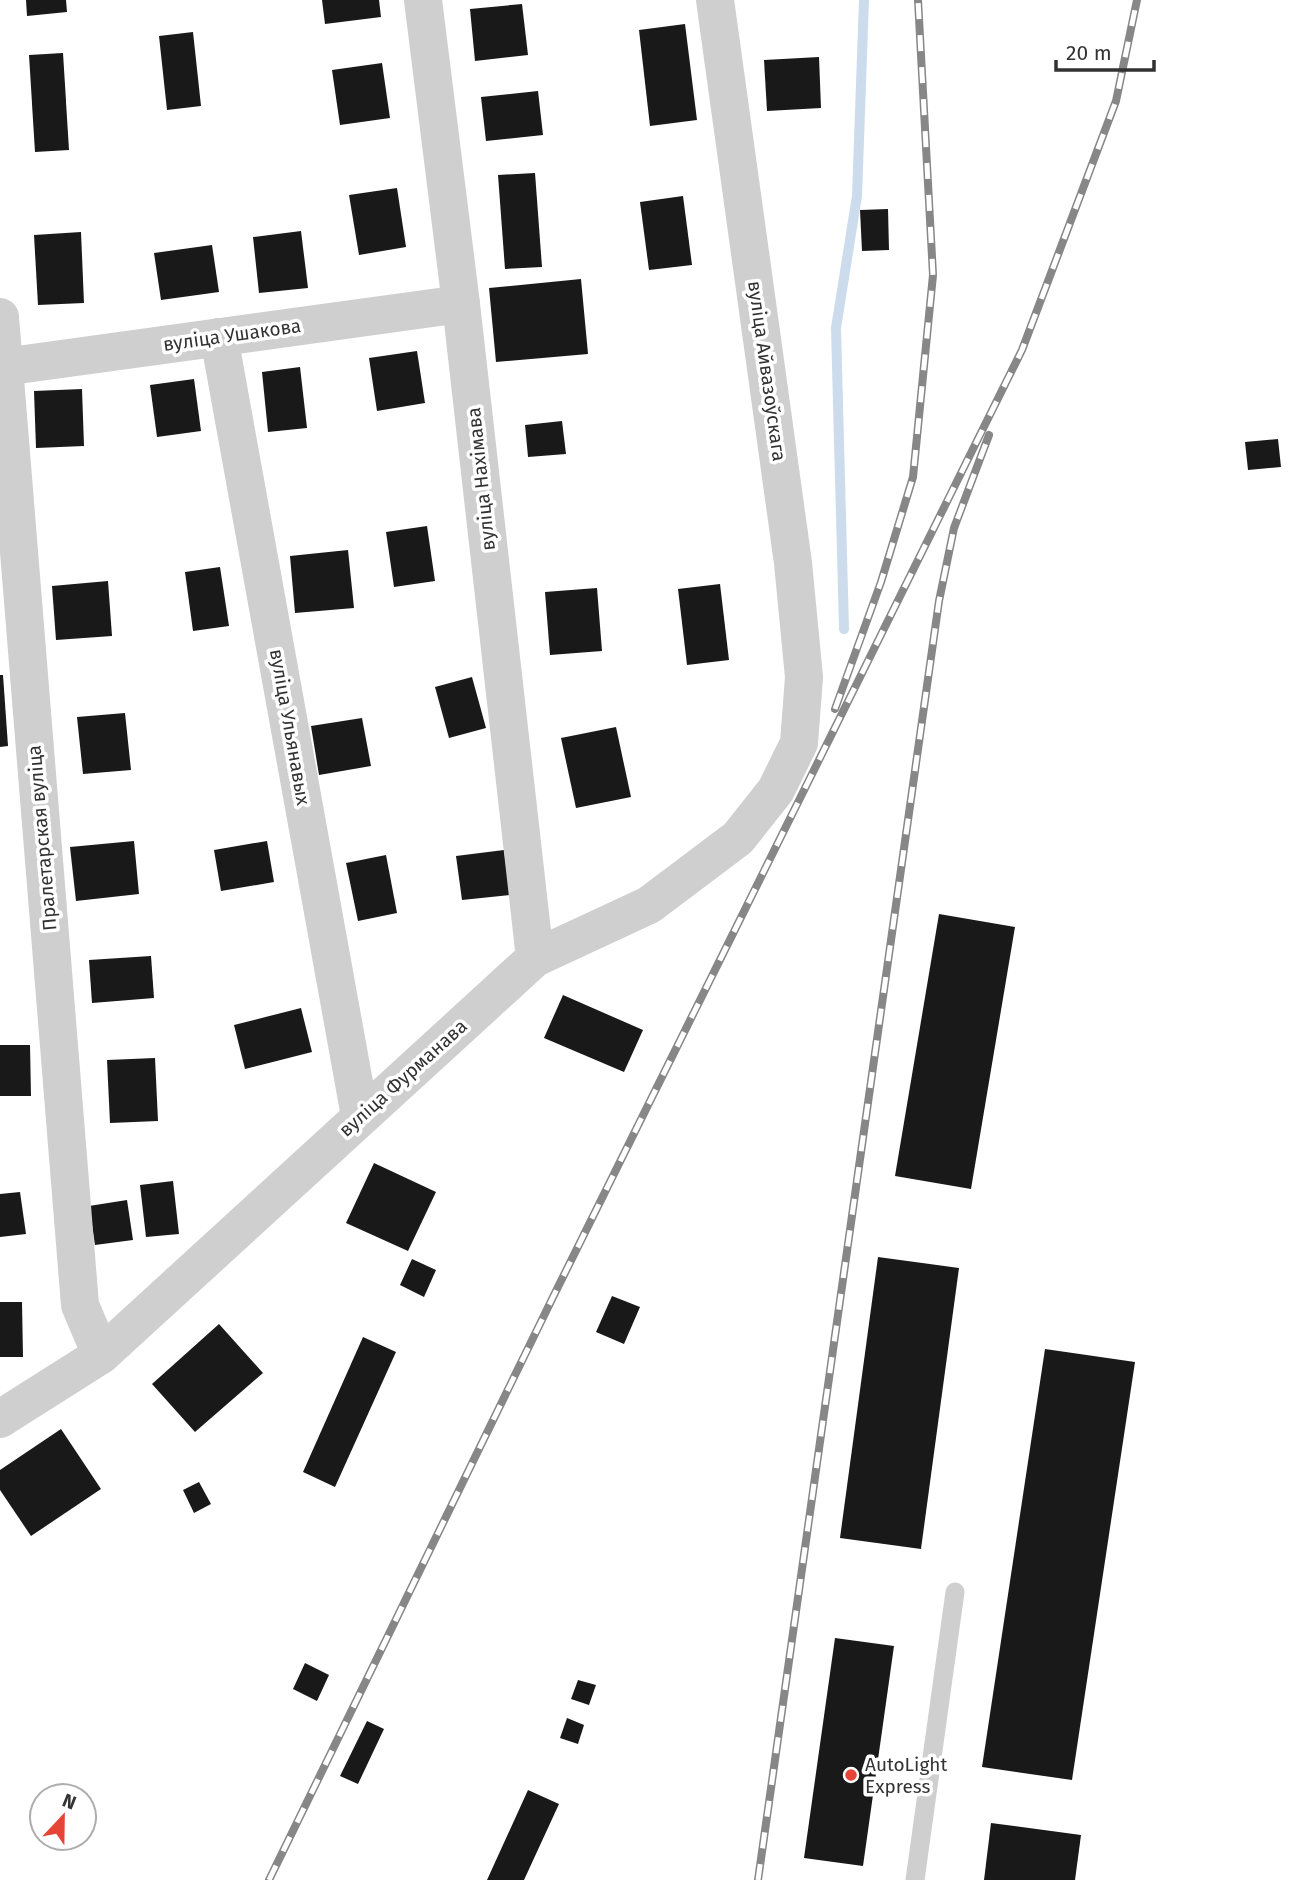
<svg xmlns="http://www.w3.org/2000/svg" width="1308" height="1880" font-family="'Fira Sans',sans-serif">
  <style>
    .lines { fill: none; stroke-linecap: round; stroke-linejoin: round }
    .stream { stroke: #cddced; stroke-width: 10 }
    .building { fill: #191919 }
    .lane { stroke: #cfcfcf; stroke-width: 19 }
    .street { stroke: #cfcfcf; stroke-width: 38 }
    .rail-casing { stroke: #878787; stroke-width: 8 }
    .rail { stroke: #fff; stroke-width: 5; stroke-dasharray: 16; stroke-linecap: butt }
    .poi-dot { fill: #e64437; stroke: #fff; stroke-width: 2.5 }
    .labels { text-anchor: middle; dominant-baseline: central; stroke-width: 7; stroke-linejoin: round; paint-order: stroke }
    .street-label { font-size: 19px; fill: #323232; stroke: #fff }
    .poi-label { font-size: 19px; fill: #323232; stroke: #fff; text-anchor: start }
  </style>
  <rect width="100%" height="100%" fill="#fff"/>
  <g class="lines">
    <polyline class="stream" points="844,629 836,328 857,196 864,0"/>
  </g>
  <g class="building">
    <polygon points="26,0 66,0 67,12 27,16"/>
    <polygon points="322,0 379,0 381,17 325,24"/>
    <polygon points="522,4 528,55 475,61 470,9"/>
    <polygon points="685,24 697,120 650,126 639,30"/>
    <polygon points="193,32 201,106 167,110 159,36"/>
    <polygon points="63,53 69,150 35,152 29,55"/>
    <polygon points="819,57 821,108 767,111 764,60"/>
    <polygon points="382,63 390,118 340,125 332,70"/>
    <polygon points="538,91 543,135 486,141 481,97"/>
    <polygon points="535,173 542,267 505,269 498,175"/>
    <polygon points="397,188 406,247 359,255 349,195"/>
    <polygon points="683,196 692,265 649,270 640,202"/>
    <polygon points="888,209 889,250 862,251 860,210"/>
    <polygon points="301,231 308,288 259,293 253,237"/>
    <polygon points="81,232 84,303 38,305 34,235"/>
    <polygon points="212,245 219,292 161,300 154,253"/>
    <polygon points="581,279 588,354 496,362 489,288"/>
    <polygon points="417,351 425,403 377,411 369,358"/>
    <polygon points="300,367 307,428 268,432 262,372"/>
    <polygon points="194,379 201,431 157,437 150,385"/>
    <polygon points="82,389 84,446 36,448 34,391"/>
    <polygon points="562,421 566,454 528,457 525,425"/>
    <polygon points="1278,439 1281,467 1248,470 1245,442"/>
    <polygon points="427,526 435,581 394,587 386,532"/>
    <polygon points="348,550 354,608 295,613 290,556"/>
    <polygon points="220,567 229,626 193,631 185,572"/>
    <polygon points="108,581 112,636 56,640 52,586"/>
    <polygon points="720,584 729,660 687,665 678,589"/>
    <polygon points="597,588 602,651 550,655 545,592"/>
    <polygon points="0,675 3,675 8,746 0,747"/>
    <polygon points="472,677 486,728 449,738 435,687"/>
    <polygon points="125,713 131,770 83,774 77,717"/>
    <polygon points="362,718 371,766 319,775 311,726"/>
    <polygon points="616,727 631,797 576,808 561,738"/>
    <polygon points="134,841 139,894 76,901 70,847"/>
    <polygon points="267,841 274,882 221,891 214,850"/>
    <polygon points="504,850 510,895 462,900 456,856"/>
    <polygon points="386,855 397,913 358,921 346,863"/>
    <polygon points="939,914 1015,927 971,1189 895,1176"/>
    <polygon points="151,956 154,998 92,1003 89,960"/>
    <polygon points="563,995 643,1030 624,1072 544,1038"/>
    <polygon points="301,1008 312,1052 245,1069 234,1025"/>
    <polygon points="0,1045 30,1045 31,1096 0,1096"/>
    <polygon points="155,1058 158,1121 110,1123 107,1060"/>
    <polygon points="374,1163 436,1192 408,1251 346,1223"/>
    <polygon points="173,1181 179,1234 146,1237 140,1185"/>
    <polygon points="20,1192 26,1234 0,1237 0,1194"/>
    <polygon points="127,1200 133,1240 95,1245 89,1206"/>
    <polygon points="878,1257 959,1268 921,1549 840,1538"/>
    <polygon points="412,1259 436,1270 424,1297 400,1285"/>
    <polygon points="612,1296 640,1307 624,1344 596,1332"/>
    <polygon points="0,1302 22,1302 23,1357 0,1357"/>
    <polygon points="219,1324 263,1373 195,1432 152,1384"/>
    <polygon points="363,1337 396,1352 335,1487 303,1472"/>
    <polygon points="1045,1349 1135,1362 1072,1780 982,1767"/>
    <polygon points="61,1429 101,1489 31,1536 0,1490 0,1470"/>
    <polygon points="199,1482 211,1504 194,1513 183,1490"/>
    <polygon points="835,1638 894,1646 863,1866 804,1858"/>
    <polygon points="305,1663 329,1675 317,1701 293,1689"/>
    <polygon points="578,1680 596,1685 589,1705 571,1699"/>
    <polygon points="567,1718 584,1725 578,1744 560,1738"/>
    <polygon points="367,1721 384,1729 358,1784 340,1776"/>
    <polygon points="528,1790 559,1804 524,1880 487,1880"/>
    <polygon points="991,1823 1081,1835 1075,1880 984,1880"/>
  </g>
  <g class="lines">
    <polyline class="lane" points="915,1880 955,1592"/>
    <g class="street">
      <polyline points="423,0 461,304 535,958"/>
      <polyline points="0,317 80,1305 101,1355"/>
      <polyline points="219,337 360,1116"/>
      <polyline points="3,367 461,304"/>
      <polyline points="0,1419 101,1355 535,958 649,905 738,838 776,790 799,743 804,677 793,563 715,0"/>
    </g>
    <defs>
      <g id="rail">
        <polyline points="835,709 881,582 913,477 933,275 918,0"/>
        <polyline points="269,1880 555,1293 1022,350 1116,101 1137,0"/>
        <polyline points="758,1880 939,601 954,528 989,435"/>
      </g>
    </defs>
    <use href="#rail" class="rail-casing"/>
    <use href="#rail" class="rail"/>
  </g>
  <circle class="poi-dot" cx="851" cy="1775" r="7"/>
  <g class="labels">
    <g class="street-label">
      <text transform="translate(232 335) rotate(-8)">вуліца Ушакова</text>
      <text transform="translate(767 371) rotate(82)">вуліца Айвазоўскага</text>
      <text transform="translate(481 479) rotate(-96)">вуліца Нахімава</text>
      <text transform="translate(290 727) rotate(80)">вуліца Ульянавых</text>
      <text transform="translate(42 838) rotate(-95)">Пралетарская вуліца</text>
      <text transform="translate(403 1078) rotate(-42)">вуліца Фурманава</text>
    </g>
    <g class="poi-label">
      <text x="865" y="1764">AutoLight<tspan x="865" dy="22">Express</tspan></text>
    </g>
  </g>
  <g transform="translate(63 1817) rotate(22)"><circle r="33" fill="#ffffff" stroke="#adadad" stroke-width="2"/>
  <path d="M0-5L12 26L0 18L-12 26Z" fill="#e64437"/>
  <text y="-10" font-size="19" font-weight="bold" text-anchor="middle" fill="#323232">N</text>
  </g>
  <path d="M1056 60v10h98v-10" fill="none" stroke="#323232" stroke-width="3.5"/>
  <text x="1066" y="60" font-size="21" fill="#323232" stroke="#ffffff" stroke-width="5" paint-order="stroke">20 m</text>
</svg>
